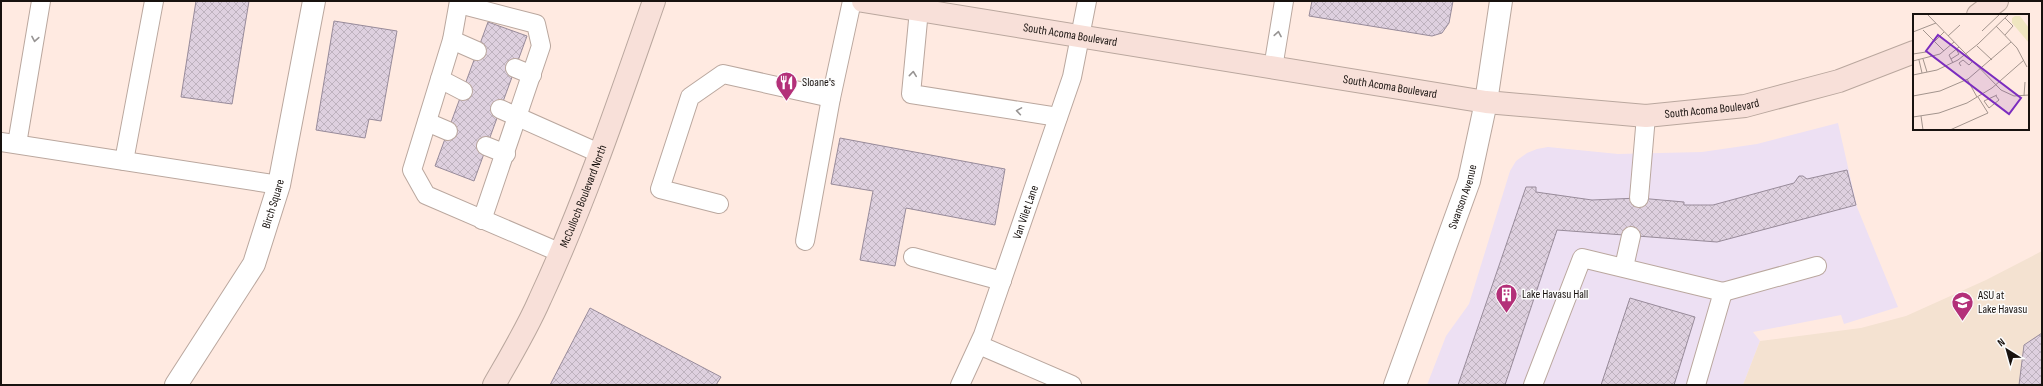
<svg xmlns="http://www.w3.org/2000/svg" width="2043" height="386" font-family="'Sofia Sans Condensed',sans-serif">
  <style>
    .commercial { fill: #ede0f3 }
    .education { fill: #f4e2d1 }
    .building { fill: url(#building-cross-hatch); stroke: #988b9a }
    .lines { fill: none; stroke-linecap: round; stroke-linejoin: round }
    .service-casing { stroke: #baa79e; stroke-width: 20 }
    .minor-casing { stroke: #baa79e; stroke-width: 24 }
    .tertiary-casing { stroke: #baa79e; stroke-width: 24 }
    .secondary-casing { stroke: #baa79e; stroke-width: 24 }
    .service { stroke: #fff; stroke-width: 18 }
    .minor { stroke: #fff; stroke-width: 22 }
    .tertiary { stroke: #fff; stroke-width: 22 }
    .secondary { stroke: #f8e0d9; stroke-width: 22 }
    .oneway { stroke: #979493 }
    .labels { text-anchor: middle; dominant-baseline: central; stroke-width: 3; stroke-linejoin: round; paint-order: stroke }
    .street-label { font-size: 12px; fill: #18120f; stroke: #fcfcfc }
    .poi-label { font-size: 12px; fill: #18120f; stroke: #fcfcfc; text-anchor: start }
    .inset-road { fill: none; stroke: #a3948d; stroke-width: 1 }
    .view { fill: #7b2cbf; fill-opacity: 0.15; stroke: #7b2cbf; stroke-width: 2 }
    .inset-edge { fill: none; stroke: #18120f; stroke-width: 2 }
  </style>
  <defs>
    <pattern id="building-cross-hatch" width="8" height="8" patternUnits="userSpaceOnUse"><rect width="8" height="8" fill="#ded0df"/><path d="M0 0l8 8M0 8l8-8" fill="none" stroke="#beb2be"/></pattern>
  </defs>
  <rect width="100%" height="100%" fill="#ffeae1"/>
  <polygon class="commercial" points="1838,123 1857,207 1898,307 1844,324 1841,315 1753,332 1760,341 1743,385 1427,385 1446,336 1469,304 1510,171 1516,161 1527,153 1537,149 1548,147 1618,154 1702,152 1757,144"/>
  <polygon class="education" points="2042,251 2042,385 1743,385 1760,341 1861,328 1906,316 1986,280"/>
  <g class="building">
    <polygon points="196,1 249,1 232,104 181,97"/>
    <polygon points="1312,1 1453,1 1449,23 1442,33 1432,36 1309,16"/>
    <polygon points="334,21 397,31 381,121 369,119 365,138 316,130"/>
    <polygon points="488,22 527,36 474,181 435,166"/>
    <polygon points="840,138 1005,169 995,225 906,208 895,266 860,260 873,191 831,184"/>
    <polygon points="1847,170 1856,205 1717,242 1557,230 1505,385 1458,385 1526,187 1536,187 1536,192 1592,200 1639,198 1684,202 1684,205 1713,205 1794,183 1799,176 1803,176 1807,179"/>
    <polygon points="1630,298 1695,317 1674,385 1601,385"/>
    <polygon points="590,308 721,377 716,385 550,385"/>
    <polygon points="2042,333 2042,385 2019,385 2024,345"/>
  </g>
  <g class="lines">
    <defs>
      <g id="service">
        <polyline points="459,1 452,40 412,170 426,195 561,253"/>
        <polyline points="459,4 536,24 541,46 482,220"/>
        <polyline points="919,10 911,94 1058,117"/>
        <polyline points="452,40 477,51"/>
        <polyline points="515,68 532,75"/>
        <polyline points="1273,68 1284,1"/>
        <polyline points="440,79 463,91"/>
        <polyline points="500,109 601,154"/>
        <polyline points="427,122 448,131"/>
        <polyline points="1,142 279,185"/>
        <polyline points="17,144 41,1"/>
        <polyline points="486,146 506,154"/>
        <polyline points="124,161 154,1"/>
        <polyline points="1639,198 1646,116"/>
        <polyline points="719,204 660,189 690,97 723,74 831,98 852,1"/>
        <polyline points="805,241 831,98"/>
        <polyline points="913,257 1002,281"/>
        <polyline points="1624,267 1631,236"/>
        <polyline points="1723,292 1817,266"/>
        <polyline points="979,345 1072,385"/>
        <path id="s1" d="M960 385 983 335 1072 77 1087 1"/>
        <polyline points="1533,385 1582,258 1723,292 1696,385"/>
      </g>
      <g id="minor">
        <polyline points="1486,102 1501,1"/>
        <path id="s2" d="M176 385 254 264 279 185 314 1"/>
      </g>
      <g id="tertiary">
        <path id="s3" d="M1395 385 1469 181 1486 102"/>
      </g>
      <g id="secondary">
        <path id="s4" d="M863 1 1486 102 1646 116 1745 106 1839 81 1914 52"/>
        <polyline points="1978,15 1997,1"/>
        <path id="s5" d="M494 385C510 357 527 329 540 299 585 202 619 101 654 1"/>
      </g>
    </defs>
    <use href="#service" class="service-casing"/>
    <use href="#minor" class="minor-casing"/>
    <use href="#tertiary" class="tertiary-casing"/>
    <use href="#secondary" class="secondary-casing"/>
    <use href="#service" class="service"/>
    <use href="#minor" class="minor"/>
    <use href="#tertiary" class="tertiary"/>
    <use href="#secondary" class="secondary"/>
  </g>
  <defs><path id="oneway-chevron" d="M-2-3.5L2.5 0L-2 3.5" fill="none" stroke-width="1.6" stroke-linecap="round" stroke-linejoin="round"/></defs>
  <g class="oneway">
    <use href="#oneway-chevron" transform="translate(1278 34) rotate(-80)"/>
    <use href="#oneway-chevron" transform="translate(35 39) rotate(100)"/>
    <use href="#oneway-chevron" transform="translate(913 74) rotate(-84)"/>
    <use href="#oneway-chevron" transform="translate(1019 111) rotate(-171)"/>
  </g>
  <defs>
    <symbol id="restaurant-pin" viewBox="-11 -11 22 30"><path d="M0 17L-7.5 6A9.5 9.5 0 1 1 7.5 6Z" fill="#b33079" stroke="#fcfcfc"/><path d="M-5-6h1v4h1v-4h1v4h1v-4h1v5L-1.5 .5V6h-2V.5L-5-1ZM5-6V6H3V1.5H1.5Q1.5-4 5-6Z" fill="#fff"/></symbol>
    <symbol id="building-pin" viewBox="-11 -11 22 30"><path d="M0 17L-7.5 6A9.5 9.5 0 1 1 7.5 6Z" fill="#b33079" stroke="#fcfcfc"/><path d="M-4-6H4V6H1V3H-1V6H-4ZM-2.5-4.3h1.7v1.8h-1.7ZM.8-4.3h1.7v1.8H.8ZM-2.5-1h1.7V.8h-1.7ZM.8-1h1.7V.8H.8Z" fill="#fff"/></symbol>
    <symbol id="university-pin" viewBox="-11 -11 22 30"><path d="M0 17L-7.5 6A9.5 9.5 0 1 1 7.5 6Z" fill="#b33079" stroke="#fcfcfc"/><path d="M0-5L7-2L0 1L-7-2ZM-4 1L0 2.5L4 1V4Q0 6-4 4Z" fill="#fff"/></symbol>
  </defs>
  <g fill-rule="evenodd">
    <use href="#restaurant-pin" x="774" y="70" width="25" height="34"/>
    <use href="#building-pin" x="1494" y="282" width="25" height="34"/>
    <use href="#university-pin" x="1950" y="290" width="25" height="34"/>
  </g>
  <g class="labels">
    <g class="street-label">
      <text stroke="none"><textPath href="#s4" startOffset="210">South Acoma Boulevard</textPath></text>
      <text stroke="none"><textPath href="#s4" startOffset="534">South Acoma Boulevard</textPath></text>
      <text stroke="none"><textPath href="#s4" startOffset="858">South Acoma Boulevard</textPath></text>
      <text stroke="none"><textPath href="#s5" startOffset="209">McCulloch Boulevard North</textPath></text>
      <text stroke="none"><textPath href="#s3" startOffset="200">Swanson Avenue</textPath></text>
      <text stroke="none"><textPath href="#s2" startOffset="207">Birch Square</textPath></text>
      <text stroke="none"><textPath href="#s1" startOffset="185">Van Vilet Lane</textPath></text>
    </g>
    <g class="poi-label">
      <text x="802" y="82">Sloane's</text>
      <text x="1522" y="294">Lake Havasu Hall</text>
      <text x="1978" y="295">ASU at<tspan x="1978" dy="14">Lake Havasu</tspan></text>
    </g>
  </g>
  <g transform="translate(1913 14)">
    <rect width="116" height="116" fill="#ffeae1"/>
    <path d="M102 2H107L116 14V29L99 9V4Z" fill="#efe6c0"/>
    <path class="inset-road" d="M14 0 88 76 101 82 116 81M83 12 104 34 114 53M10 16 31 37M69 17 87 0M0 18 23 9M92 21 100 12 92 4M35 22 47 11M21 28 31 18M64 32 79 46M0 40 13 38M10 45 14 58M38 45 46 40 43 35M6 46 9 59M0 47 27 40 41 28M40 49 36 41 46 33M48 52 46 49 50 46 56 51 60 47M0 61 24 56 45 46 65 30 96 0M54 65 64 83M0 82 27 77 55 65 98 28M83 82 86 86 76 94 71 87 84 81M111 82 112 68M8 102 10 116M0 103 26 99 54 89 79 74 111 46M37 116 75 99 65 83"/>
    <path class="view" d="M25 21 108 84 96 100 13 37Z"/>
    <rect width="116" height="116" class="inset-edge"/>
  </g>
  <rect width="2043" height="386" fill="none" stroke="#18120f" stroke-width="4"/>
  <g transform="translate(2007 350) rotate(323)" stroke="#fcfcfc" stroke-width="3" paint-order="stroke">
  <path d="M0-3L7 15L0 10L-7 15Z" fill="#18120f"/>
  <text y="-6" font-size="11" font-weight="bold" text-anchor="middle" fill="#18120f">N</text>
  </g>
</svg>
